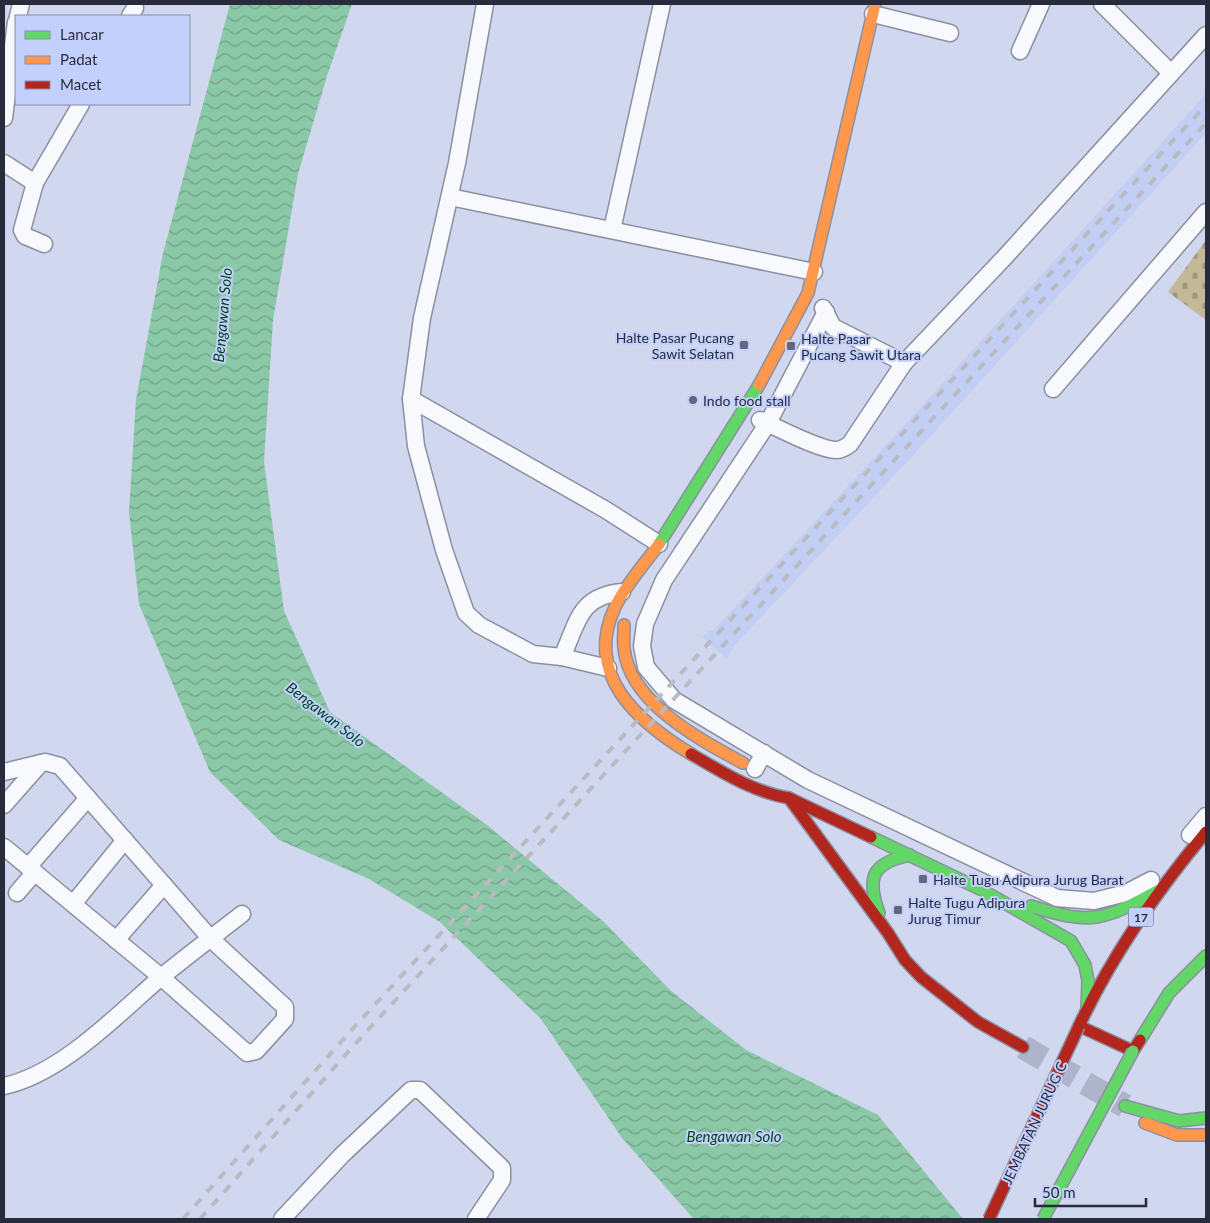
<svg xmlns="http://www.w3.org/2000/svg" width="1210" height="1223" font-family="Lato,sans-serif">
  <style>
    .built { fill: #c3cef4 }
    .cemetery { fill: url(#cemetery-stones) }
    .water { fill: url(#water-waves) }
    .lines { fill: none; stroke-linecap: round; stroke-linejoin: round }
    .secondary-tunnel { stroke: #aeb5cb; stroke-width: 24; stroke-dasharray: 24 12; stroke-linecap: butt }
    .street-casing { stroke: #8b90a1; stroke-width: 19 }
    .fast-casing { stroke: #8b90a1; stroke-width: 14 }
    .slow-casing { stroke: #8b90a1; stroke-width: 14 }
    .jam-casing { stroke: #8b90a1; stroke-width: 14 }
    .street { stroke: #f8f9fd; stroke-width: 16 }
    .fast { stroke: #63d668; stroke-width: 11 }
    .slow { stroke: #ff974d; stroke-width: 11 }
    .jam { stroke: #b3261e; stroke-width: 11 }
    .rail { stroke: #b9bbc0; stroke-width: 4; stroke-dasharray: 9 9; stroke-linecap: butt }
    .fast-bridge-casing { stroke: #8b90a1; stroke-width: 14; stroke-linecap: butt }
    .jam-bridge-casing { stroke: #8b90a1; stroke-width: 14; stroke-linecap: butt }
    .fast-bridge { stroke: #63d668; stroke-width: 11 }
    .jam-bridge { stroke: #b3261e; stroke-width: 11 }
    .poi-dot { fill: #62677b; stroke: #c3d0fc; stroke-width: 2 }
    .labels { text-anchor: middle; dominant-baseline: central; stroke-width: 4; stroke-linejoin: round; paint-order: stroke }
    .shield { fill: #c3d0fc; stroke: #565c76; stroke-width: 1 }
    .shield-label { font-size: 12px; font-weight: bold; fill: #272b3c }
    .poi-label { font-size: 14px; fill: #272b3c; stroke: #c3d0fc; text-anchor: start }
    .street-label { font-size: 14px; fill: #272b3c; stroke: #c3d0fc }
    .water-label { font-size: 15px; font-style: italic; fill: #00431e; stroke: #c3d0fc }
  </style>
  <defs>
    <pattern id="cemetery-stones" width="16" height="16" patternUnits="userSpaceOnUse" patternTransform="scale(1.25)"><rect width="16" height="16" fill="#c3b898"/><path d="M2 7V4a2 2 0 0 1 4 0v3zM10 15v-3a2 2 0 0 1 4 0v3z" fill="#9e967d"/></pattern>
    <pattern id="water-waves" width="16" height="10" patternUnits="userSpaceOnUse" patternTransform="scale(1.25)"><rect width="16" height="10" fill="#8bc8a7"/><path d="M0 5q4-4 8 0t8 0" fill="none" stroke="#72a389"/></pattern>
  </defs>
  <rect width="100%" height="100%" fill="#d0d7ef"/>
  <polygon class="built" points="1206,94 1206,133 908,461 733,647 727,659 702,637 707,632 714,630 888,443"/>
  <polygon class="cemetery" points="1206,240 1206,320 1168,292"/>
  <polygon class="water" points="230,4 352,4 327,76 298,174 273,320 264,462 284,611 330,712 487,825 604,922 670,990 746,1050 878,1115 963,1219 693,1218 622,1138 541,1019 440,922 369,879 279,840 210,772 139,604 129,512 136,400 163,253"/>
  <g class="lines">
    <polyline class="secondary-tunnel" points="1023,1047 1125,1106"/>
    <defs>
      <g id="street">
        <polyline points="485,4 457,163 422,318 411,399 416,446 444,550 466,613 479,625 533,654 562,657 608,668"/>
        <polyline points="1102,4 1171,73"/>
        <polyline points="873,14 950,33"/>
        <polyline points="18,16 21,4"/>
        <polyline points="130,16 135,8"/>
        <polyline points="1020,51 1041,4"/>
        <polyline points="4,118 16,22"/>
        <polyline points="4,163 35,183 81,104"/>
        <polyline points="35,183 22,230 25,236 44,244"/>
        <polyline points="450,197 814,272"/>
        <polyline points="612,230 662,4"/>
        <polyline points="823,308 833,327 904,363 1004,258 1206,35"/>
        <polyline points="826,312 768,423 664,580 645,624 642,646 646,667 674,700 808,780 1057,898 1094,901 1126,893 1151,880"/>
        <polyline points="1053,389 1206,212"/>
        <polyline points="411,399 606,510 659,544"/>
        <path d="M760 420C777 427 819 450 836 450 842 450 846 447 850 444L904 363"/>
        <path d="M562 657C578 622 579 596 622 592"/>
        <polyline points="755,769 764,753"/>
        <polyline points="4,772 45,762 60,766 211,939 285,1007 285,1019 256,1051 247,1053 161,977 4,847"/>
        <polyline points="4,805 41,763"/>
        <polyline points="1190,835 1206,816"/>
        <polyline points="28,867 88,798"/>
        <polyline points="17,893 35,872"/>
        <polyline points="73,904 125,840"/>
        <polyline points="116,940 164,885"/>
        <path d="M4 1086C61 1074 117 1015 160 978 187 956 215 935 242 914"/>
        <polyline points="282,1219 342,1155 411,1090 420,1090 502,1168 502,1180 476,1219"/>
      </g>
      <g id="fast">
        <polyline points="659,544 759,385"/>
        <polyline points="871,837 982,890 1071,941 1085,965 1088,981 1087,1009"/>
        <path d="M1031 906C1093 926 1104 920 1159 890"/>
        <path d="M879 913C866 877 872 863 910 855"/>
        <polyline points="1140,1040 1169,993 1206,956"/>
        <polyline points="1125,1106 1179,1121 1206,1118"/>
      </g>
      <g id="slow">
        <polyline points="759,385 808,293 875,4"/>
        <path d="M659 544C644 565 626 584 615 607 583 675 638 722 691 754"/>
        <path d="M624 625C624 633 623 641 624 648 629 703 701 740 743 763"/>
        <polyline points="1145,1123 1177,1135 1206,1135"/>
      </g>
      <g id="jam">
        <path d="M691 754C722 772 753 792 789 798L871 837"/>
        <polyline points="789,798 888,933 905,960 921,977 978,1022 1023,1047"/>
        <path d="M1140 1040 1133 1051 1079 1026C1112 955 1156 892 1206 832"/>
      </g>
    </defs>
    <use href="#street" class="street-casing"/>
    <use href="#fast" class="fast-casing"/>
    <use href="#slow" class="slow-casing"/>
    <use href="#jam" class="jam-casing"/>
    <use href="#street" class="street"/>
    <use href="#fast" class="fast"/>
    <use href="#slow" class="slow"/>
    <use href="#jam" class="jam"/>
    <g class="rail">
      <polyline points="183,1219 356,1025 1206,105"/>
      <polyline points="200,1219 365,1033 1206,123"/>
    </g>
    <defs>
      <polyline id="fast-bridge" points="1043,1219 1133,1051"/>
      <polyline id="jam-bridge" points="989,1219 1079,1026"/>
    </defs>
    <use href="#fast-bridge" class="fast-bridge-casing"/>
    <use href="#jam-bridge" class="jam-bridge-casing"/>
    <use href="#fast-bridge" class="fast-bridge"/>
    <use href="#jam-bridge" class="jam-bridge"/>
  </g>
  <g class="poi-dot">
    <rect x="739" y="340" width="10" height="10" rx="2.5"/>
    <rect x="786" y="341" width="10" height="10" rx="2.5"/>
    <circle cx="693" cy="400" r="5"/>
    <rect x="918" y="874" width="10" height="10" rx="2.5"/>
    <rect x="893" y="905" width="10" height="10" rx="2.5"/>
  </g>
  <g class="labels">
    <rect class="shield" x="1128.5" y="907.5" width="25" height="19" rx="4"/>
    <g class="shield-label">
      <text x="1141" y="917">17</text>
    </g>
    <g class="poi-label">
      <text x="734" y="337" text-anchor="end">Halte Pasar Pucang<tspan x="734" dy="16">Sawit Selatan</tspan></text>
      <text x="801" y="338">Halte Pasar<tspan x="801" dy="16">Pucang Sawit Utara</tspan></text>
      <text x="703" y="400">Indo food stall</text>
      <text x="933" y="879">Halte Tugu Adipura Jurug Barat</text>
      <text x="908" y="902">Halte Tugu Adipura<tspan x="908" dy="16">Jurug Timur</tspan></text>
    </g>
    <g class="street-label">
      <text transform="translate(1034 1123) rotate(-65)">JEMBATAN JURUG C</text>
    </g>
    <g class="water-label">
      <text transform="translate(222 315) rotate(-85)">Bengawan Solo</text>
      <text transform="translate(326 714) rotate(38)">Bengawan Solo</text>
      <text x="734" y="1136">Bengawan Solo</text>
    </g>
  </g>
  <rect width="1210" height="1223" fill="none" stroke="#272b3c" stroke-width="10"/>
  <rect x="15" y="15" width="175" height="90" fill="#c3d0fc" stroke="#858eaf"/>
  <rect x="25" y="31" width="25" height="8" fill="#63d668" stroke="#858eaf"/>
  <text x="60" y="40" font-size="15" fill="#272b3c">Lancar</text>
  <rect x="25" y="56" width="25" height="8" fill="#ff974d" stroke="#858eaf"/>
  <text x="60" y="65" font-size="15" fill="#272b3c">Padat</text>
  <rect x="25" y="81" width="25" height="8" fill="#b3261e" stroke="#858eaf"/>
  <text x="60" y="90" font-size="15" fill="#272b3c">Macet</text>
  <path d="M1035 1198v8h111v-8" fill="none" stroke="#272b3c" stroke-width="2.5"/>
  <text x="1042" y="1198" font-size="15" fill="#272b3c" stroke="#c3d0fc" stroke-width="4" paint-order="stroke">50 m</text>
</svg>
